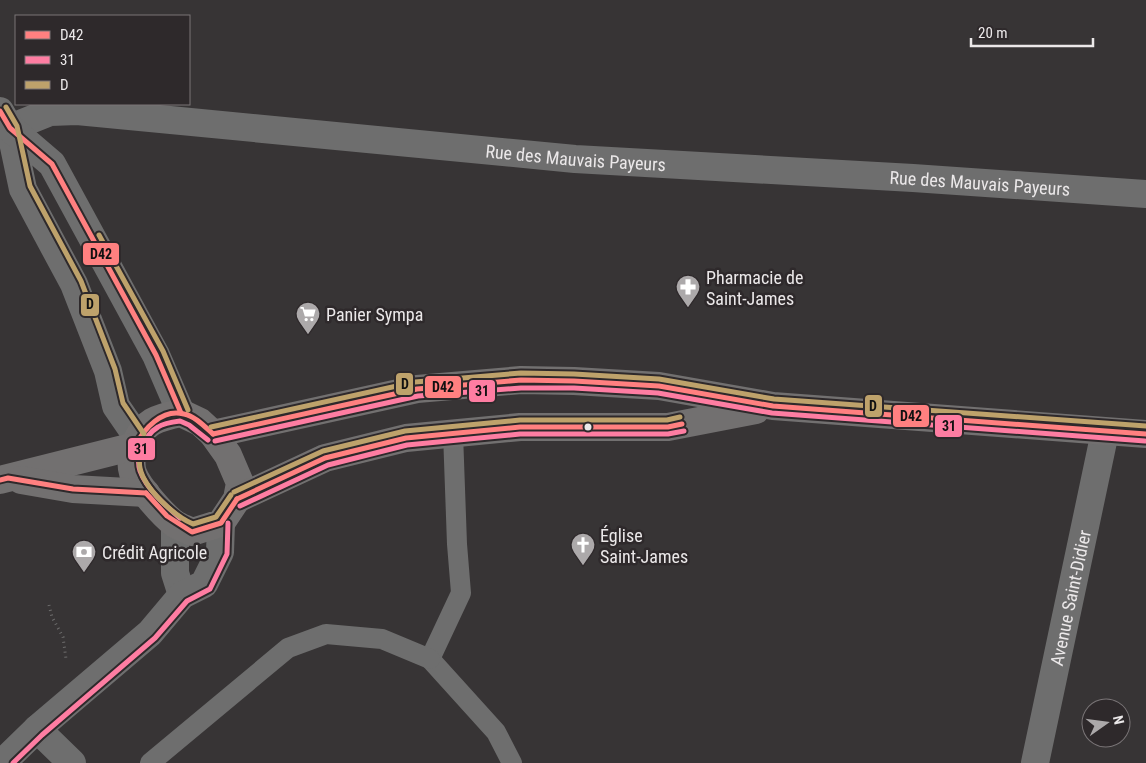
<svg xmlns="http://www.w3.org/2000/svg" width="1146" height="763" font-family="'Roboto Condensed',sans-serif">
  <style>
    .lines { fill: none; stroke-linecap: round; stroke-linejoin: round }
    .path { stroke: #6e6d6d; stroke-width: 3; stroke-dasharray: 1 4; stroke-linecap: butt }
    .service { stroke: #6e6e6e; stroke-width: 20 }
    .minor { stroke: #6e6e6e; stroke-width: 28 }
    .tertiary { stroke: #6e6e6e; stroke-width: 28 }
    .secondary { stroke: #727070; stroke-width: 28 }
    .bus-1-casing { stroke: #2e292b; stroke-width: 9 }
    .bus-2-casing { stroke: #2e292b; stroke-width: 9 }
    .bus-3-casing { stroke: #2e292b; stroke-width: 9 }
    .bus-1 { stroke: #ff8080; stroke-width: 5 }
    .bus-2 { stroke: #fe7da2; stroke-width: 5 }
    .bus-3 { stroke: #bea26b; stroke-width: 5 }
    .bus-dot { fill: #ebe8e9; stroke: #2e292b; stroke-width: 2 }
    .labels { text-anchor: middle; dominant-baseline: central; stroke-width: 5; stroke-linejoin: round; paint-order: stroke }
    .street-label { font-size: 18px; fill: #ebe8e9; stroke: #2e292b }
    .poi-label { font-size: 18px; fill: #ebe8e9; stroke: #2e292b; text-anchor: start }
    .line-badge { stroke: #2e292b; stroke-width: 2 }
    .pale-badge-label { font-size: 14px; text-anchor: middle; font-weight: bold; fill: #111 }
  </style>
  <rect width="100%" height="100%" fill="#373435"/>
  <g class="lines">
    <polyline class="path" points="49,605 52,617 63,637 66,659"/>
    <g class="service">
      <polyline points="453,433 457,544 461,593 430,659 496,732 512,763"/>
      <polyline points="150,763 288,648 326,634 382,639 430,659"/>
    </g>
    <g class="minor">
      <path id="s1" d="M10 128 50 112 77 111 575 159 913 178 1146 194"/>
      <polyline points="37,729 72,763"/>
    </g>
    <g class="tertiary">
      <polyline points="0,111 10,128 23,189 74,284 108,371 116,406 138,438"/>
      <polyline points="10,128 52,164 156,355 181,413"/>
      <polyline points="175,524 175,573 182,595"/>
      <polyline points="2,763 37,729 150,633 182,595 204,584 220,552 221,523"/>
      <path id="s2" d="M1035 763 1105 432"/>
    </g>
    <g class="secondary">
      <path d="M181 413 200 422 213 434 228 455 240 483 237 499 221 523 192 532C186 529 180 527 175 524 163 515 138 487 133 473 128 457 137 431 152 422 161 417 171 415 181 413Z"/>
      <polyline points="213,434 417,389 521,380 574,381 659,386 773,406 1146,434"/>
      <polyline points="0,480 135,446"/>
      <polyline points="21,480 73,489 146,493"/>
      <polyline points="237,499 325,458 406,438 520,427 668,427 756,410"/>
    </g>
    <defs>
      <g id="bus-1">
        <polyline points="0,111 10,128 52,164 156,355 181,413"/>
        <polyline points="213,434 417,389 521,380 574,381 659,386 773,406 1146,434"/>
        <path d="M135 446C144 429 162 408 184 414 195 416 205 427 213 434"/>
        <polyline points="0,480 8,478 73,489 146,493"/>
        <polyline points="146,493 167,516 192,532 221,523 237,499"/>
        <polyline points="237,499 325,458 406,438 520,427 668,427 682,424"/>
      </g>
      <g id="bus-2">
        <polyline points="215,441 418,396 521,388 574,388 658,393 772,413 1145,441"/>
        <polyline points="240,506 328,465 407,445 520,434 668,434 684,431"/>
        <path d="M180 518C166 506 147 490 140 471 135 456 145 435 158 427 164 423 172 422 180 421L189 425 208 440"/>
        <polyline points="13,763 42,735 155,638 187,601 210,589 227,554 228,523"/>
      </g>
      <g id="bus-3">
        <polyline points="6,107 17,126 30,186 81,281 115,369 123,403 144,434"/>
        <polyline points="99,235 163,351 188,410"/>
        <polyline points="211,427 415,382 521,373 574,374 659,379 774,399 1146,426"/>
        <path d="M145 441C141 449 138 458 140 468 144 488 174 516 193 524L216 517 231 495"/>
        <polyline points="234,492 323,451 405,431 520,420 667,420 680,417"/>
      </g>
    </defs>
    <use href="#bus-1" class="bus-1-casing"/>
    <use href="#bus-2" class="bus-2-casing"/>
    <use href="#bus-3" class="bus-3-casing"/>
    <use href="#bus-1" class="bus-1"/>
    <use href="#bus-2" class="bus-2"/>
    <use href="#bus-3" class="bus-3"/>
  </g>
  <defs>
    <symbol id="pharmacy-pin" viewBox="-11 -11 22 30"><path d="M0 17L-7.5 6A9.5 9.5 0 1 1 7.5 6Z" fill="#aca9aa" stroke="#2e292b"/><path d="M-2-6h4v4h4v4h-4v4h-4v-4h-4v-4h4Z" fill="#fff"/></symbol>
    <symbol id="supermarket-pin" viewBox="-11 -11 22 30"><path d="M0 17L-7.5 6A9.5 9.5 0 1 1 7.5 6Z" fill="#aca9aa" stroke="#2e292b"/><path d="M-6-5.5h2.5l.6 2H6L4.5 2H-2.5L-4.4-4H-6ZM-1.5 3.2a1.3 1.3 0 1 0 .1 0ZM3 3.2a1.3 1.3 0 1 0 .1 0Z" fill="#fff"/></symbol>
    <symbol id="church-pin" viewBox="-11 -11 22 30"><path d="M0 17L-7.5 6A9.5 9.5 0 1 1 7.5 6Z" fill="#aca9aa" stroke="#2e292b"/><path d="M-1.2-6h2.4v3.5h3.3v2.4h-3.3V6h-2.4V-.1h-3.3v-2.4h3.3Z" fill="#fff"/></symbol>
    <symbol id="bank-pin" viewBox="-11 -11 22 30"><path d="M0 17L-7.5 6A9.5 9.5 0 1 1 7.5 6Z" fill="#aca9aa" stroke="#2e292b"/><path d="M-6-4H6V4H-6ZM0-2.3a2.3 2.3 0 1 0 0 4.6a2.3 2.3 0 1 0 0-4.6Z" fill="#fff"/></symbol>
  </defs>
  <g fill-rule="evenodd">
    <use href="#pharmacy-pin" x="674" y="273" width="28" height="38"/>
    <use href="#supermarket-pin" x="294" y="300" width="28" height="38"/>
    <use href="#church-pin" x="569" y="531" width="28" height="38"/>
    <use href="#bank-pin" x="70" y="538" width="28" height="38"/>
  </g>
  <circle class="bus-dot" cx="588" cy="427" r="4.5"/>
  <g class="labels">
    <g class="street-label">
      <text stroke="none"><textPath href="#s1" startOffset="571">Rue des Mauvais Payeurs</textPath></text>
      <text stroke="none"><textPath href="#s1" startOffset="976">Rue des Mauvais Payeurs</textPath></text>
      <text stroke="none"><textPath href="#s2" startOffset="169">Avenue Saint-Didier</textPath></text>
    </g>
    <g class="poi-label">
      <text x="706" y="277">Pharmacie de<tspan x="706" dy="21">Saint-James</tspan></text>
      <text x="326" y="314">Panier Sympa</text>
      <text x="600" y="535">Église<tspan x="600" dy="21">Saint-James</tspan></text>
      <text x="102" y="552">Crédit Agricole</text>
    </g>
  </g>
  <g class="line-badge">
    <rect x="82" y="242" width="38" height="24" rx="5" fill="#ff8080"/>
    <rect x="80" y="293" width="20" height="24" rx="5" fill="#bea26b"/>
    <rect x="395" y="372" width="19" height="24" rx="5" fill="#bea26b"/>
    <rect x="424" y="375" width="38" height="24" rx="5" fill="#ff8080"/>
    <rect x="468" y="379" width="28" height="24" rx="5" fill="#fe7da2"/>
    <rect x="864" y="394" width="19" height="24" rx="5" fill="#bea26b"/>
    <rect x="892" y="404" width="38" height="24" rx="5" fill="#ff8080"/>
    <rect x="934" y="414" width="29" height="24" rx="5" fill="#fe7da2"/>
    <rect x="127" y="437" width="29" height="24" rx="5" fill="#fe7da2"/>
  </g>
  <g class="pale-badge-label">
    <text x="101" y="259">D42</text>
    <text x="90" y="309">D</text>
    <text x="405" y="389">D</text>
    <text x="443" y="392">D42</text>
    <text x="482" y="396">31</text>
    <text x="873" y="411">D</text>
    <text x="911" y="421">D42</text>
    <text x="949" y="431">31</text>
    <text x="141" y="454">31</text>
  </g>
  <rect x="15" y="15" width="175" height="90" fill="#2e292b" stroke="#7a7577"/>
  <rect x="25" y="31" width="25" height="8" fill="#ff8080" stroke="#7a7577"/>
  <text x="60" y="40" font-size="15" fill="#ebe8e9">D42</text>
  <rect x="25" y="56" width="25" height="8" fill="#fe7da2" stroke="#7a7577"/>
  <text x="60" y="65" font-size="15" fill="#ebe8e9">31</text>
  <rect x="25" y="81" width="25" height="8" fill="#bea26b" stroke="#7a7577"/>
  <text x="60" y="90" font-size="15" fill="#ebe8e9">D</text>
  <g transform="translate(1106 723) rotate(76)"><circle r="24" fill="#2e292b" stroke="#7a7577"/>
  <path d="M0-4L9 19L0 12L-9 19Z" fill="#aca9aa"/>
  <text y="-8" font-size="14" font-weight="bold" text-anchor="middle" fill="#ebe8e9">N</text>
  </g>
  <path d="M971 38v8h122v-8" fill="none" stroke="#ebe8e9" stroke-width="2.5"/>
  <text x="978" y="38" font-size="15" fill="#ebe8e9" stroke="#2e292b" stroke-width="4" paint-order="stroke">20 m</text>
</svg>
